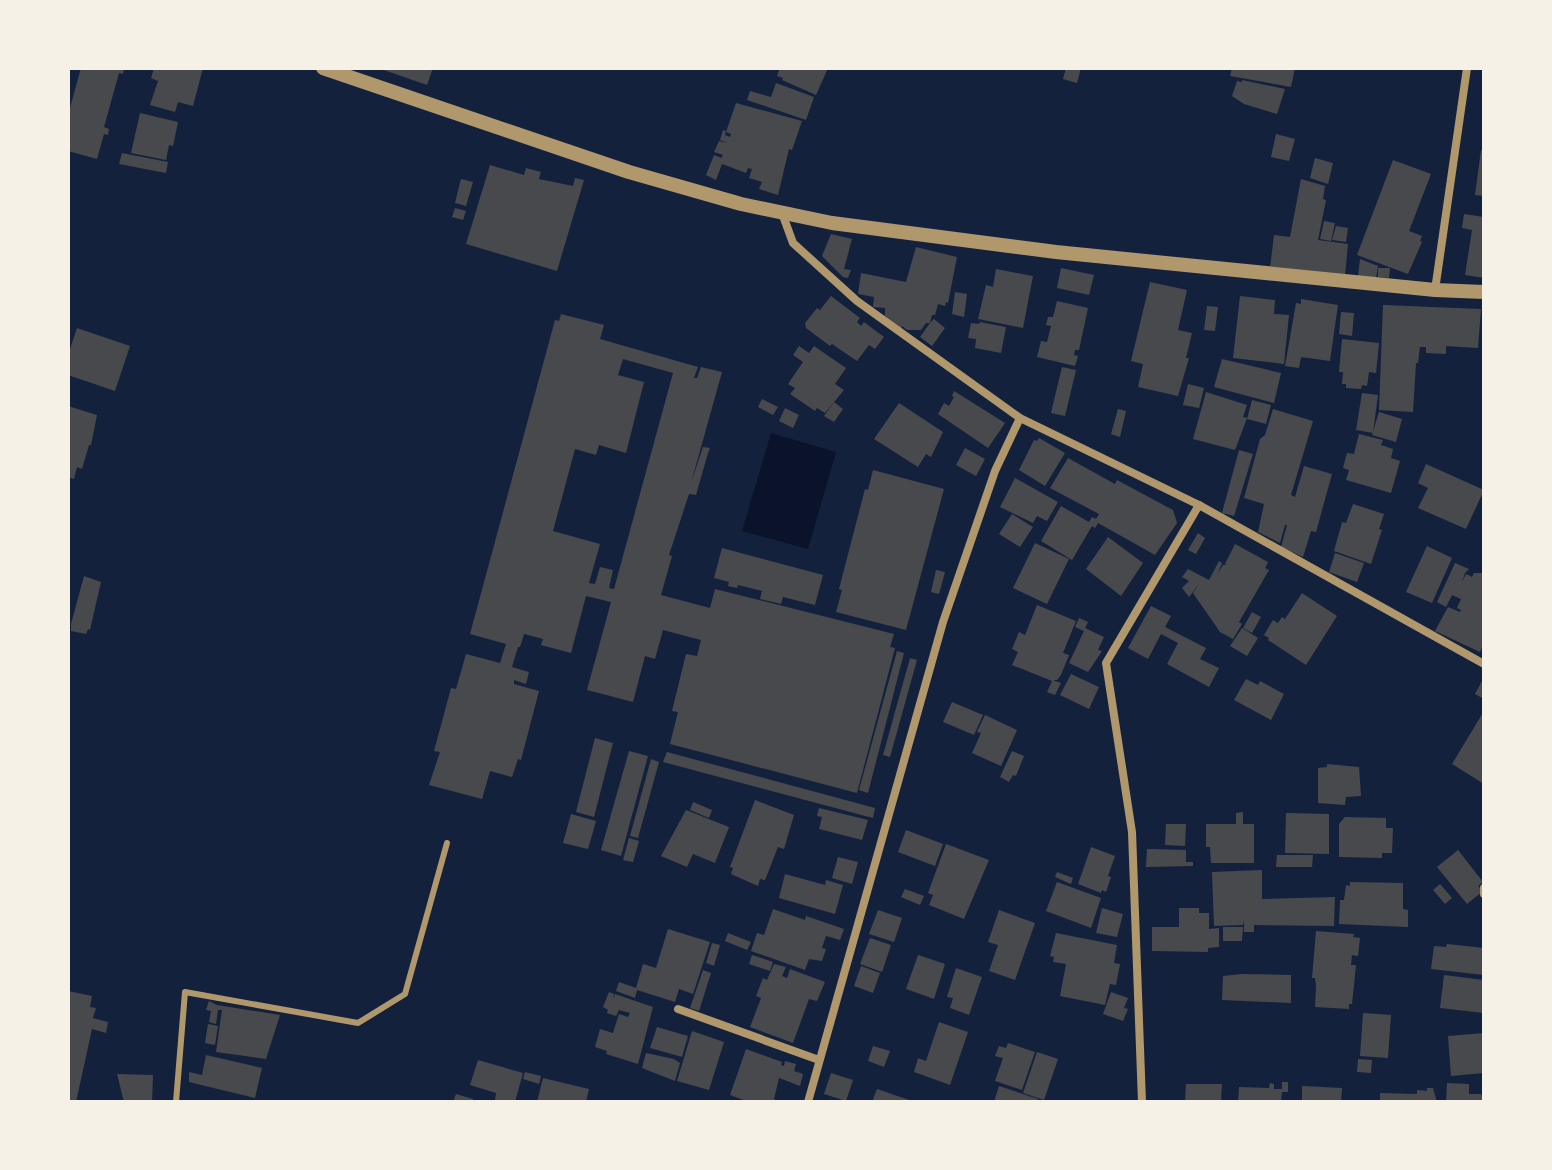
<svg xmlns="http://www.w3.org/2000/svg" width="1552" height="1170" font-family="Bitter,serif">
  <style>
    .water { fill: #0b132b }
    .building { fill: #48494c; fill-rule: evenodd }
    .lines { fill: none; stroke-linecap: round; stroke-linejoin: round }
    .service { stroke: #b1986c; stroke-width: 6 }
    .minor { stroke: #b1986c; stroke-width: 8 }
    .tertiary { stroke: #b1986c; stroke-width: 14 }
  </style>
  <rect width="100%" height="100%" fill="#14213d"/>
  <polygon class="water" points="771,433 836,452 808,549 742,531"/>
  <g class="building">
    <polygon points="81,68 124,68 123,74 119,73 104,127 109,129 108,135 104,134 97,159 68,151 68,115"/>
    <polygon points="154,68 203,68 193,106 178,102 175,112 150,105 158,81 151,78"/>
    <polygon points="378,68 433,68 427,85"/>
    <polygon points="780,68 828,68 816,95 782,80 783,78 777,76"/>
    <polygon points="1066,68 1081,68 1077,83 1063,79"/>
    <polygon points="1232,68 1295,68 1291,87 1230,76"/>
    <polygon points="1242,80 1285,89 1277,114 1244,104 1232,96 1237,81 1242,82"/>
    <polygon points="776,83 814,97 806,120 747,100 750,91 771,97"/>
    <polygon points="736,103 802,121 792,150 789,149 778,195 759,189 762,182 749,178 752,169 748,168 746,173 722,164 716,180 706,175 714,155 721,158 723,155 714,152 719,141 728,143 720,140 723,130 726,131 725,135 730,137 731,134 726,132"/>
    <polygon points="140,113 178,122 173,146 169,145 166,160 131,153"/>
    <polygon points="1276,134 1295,139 1289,161 1271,157"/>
    <polygon points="1481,150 1484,150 1484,196 1475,195"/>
    <polygon points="122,153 168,162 166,173 119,164"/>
    <polygon points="1315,158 1333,163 1328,184 1310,178"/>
    <polygon points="1393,160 1431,174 1409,231 1422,236 1420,241 1422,242 1408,274 1357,255"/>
    <polygon points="490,165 524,175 526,168 541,172 539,179 573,186 575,178 584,180 557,271 466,244"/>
    <polygon points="461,179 473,182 466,206 455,203"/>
    <polygon points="1301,179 1325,186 1323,199 1326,200 1318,240 1348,244 1345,275 1270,268 1274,235 1290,237"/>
    <polygon points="455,208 466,211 463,220 452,217"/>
    <polygon points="1464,214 1484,217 1484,278 1465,275 1472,230 1462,228"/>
    <polygon points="1324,221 1335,223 1331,241 1320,239"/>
    <polygon points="1336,226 1348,228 1346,242 1332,240"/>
    <polygon points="831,234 852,239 844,269 851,270 848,278 843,277 822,256"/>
    <polygon points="916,247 957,257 948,303 946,302 945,306 938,304 935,315 932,315 930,323 934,319 945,328 932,346 920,337 930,323 926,323 921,330 907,330 902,326 901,329 885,316 885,308 873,307 874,297 858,294 861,273 906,282"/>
    <polygon points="1360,259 1378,266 1376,278 1358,276"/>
    <polygon points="1061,268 1094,275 1089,295 1057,288"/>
    <polygon points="1378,268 1390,268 1389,278 1378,277"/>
    <polygon points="996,269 1033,276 1023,328 978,319 986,285 993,287"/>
    <polygon points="1150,282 1187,290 1178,330 1192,333 1186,358 1189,358 1178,396 1138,387 1143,364 1131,361"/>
    <polygon points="955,292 967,294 964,317 952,314"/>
    <polygon points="831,296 860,318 857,322 861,326 864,322 884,337 875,349 869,345 857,361 832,344 830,346 806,328 805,323 817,308 820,310"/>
    <polygon points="1240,296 1275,300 1274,314 1289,315 1284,364 1233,358"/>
    <polygon points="1301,299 1338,305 1330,361 1301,357 1299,368 1285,366 1296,303 1301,304"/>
    <polygon points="1057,301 1088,308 1079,350 1075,350 1074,355 1078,356 1075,366 1037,357 1041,341 1047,342 1051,326 1046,325 1048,317 1053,317"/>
    <polygon points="1383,305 1481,309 1478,348 1446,346 1446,354 1426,353 1426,347 1420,347 1418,363 1416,363 1413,412 1379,410"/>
    <polygon points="1207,306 1218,307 1215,331 1204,330"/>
    <polygon points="1341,312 1354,313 1352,336 1339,334"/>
    <path d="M561 314 604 325 600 339 698 367 694 378H697L701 367 722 372 691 483 703 447 710 448 708 453 696 495 689 494 669 555 672 556 661 595 710 608 715 589 894 634 890 647 895 648 857 793 670 744 678 712 672 711 686 654 697 656 701 640 663 630 655 659 645 656 633 702 587 690 611 602 586 596 571 653 541 645 543 639 524 634 520 647H518L512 667 529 672 526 684 514 680V684L539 691 521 760 518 759 512 777 490 771 482 799 429 785 440 752 434 751 451 688 456 689 466 654 500 663 506 644 470 634 555 320 559 321ZM623 359 673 373 614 589 609 588 613 570 600 567 595 584 589 583 600 544 553 531 575 449 596 455 599 445 626 453 644 382 618 375Z"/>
    <polygon points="980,322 1006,327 1001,353 975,348 976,339 968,338 971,323 979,324"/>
    <polygon points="77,328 130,346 115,391 68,375 68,355"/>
    <polygon points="1342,339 1379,343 1376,373 1369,372 1367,386 1362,385 1361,389 1346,388 1346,384 1342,384 1343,372 1339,372"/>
    <polygon points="799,346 809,353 814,346 846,368 835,384 844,390 825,413 817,408 815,411 790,394 795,388 788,384 803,362 793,355"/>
    <polygon points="1222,359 1281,373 1274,403 1214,387"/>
    <polygon points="1062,367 1076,370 1065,416 1051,413"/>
    <polygon points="1188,384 1204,388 1199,408 1183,405"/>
    <polygon points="954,391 1005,423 988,448 938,414 944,403 949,406 954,397 952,396"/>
    <polygon points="1206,392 1247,405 1243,417 1247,418 1235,450 1193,439"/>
    <polygon points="1362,393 1378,395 1373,433 1356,430"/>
    <polygon points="762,399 778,407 773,415 758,407"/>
    <polygon points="1252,400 1271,405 1266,424 1247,419"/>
    <polygon points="834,402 843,409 834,422 824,416"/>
    <polygon points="899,403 943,432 931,457 926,454 918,467 874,439"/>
    <polygon points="68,406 97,415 91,445 89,445 82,469 77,467 74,479 68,477"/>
    <polygon points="785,408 799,415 793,428 779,421"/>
    <polygon points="1118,409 1126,411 1120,437 1111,434"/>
    <polygon points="1273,409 1313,421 1291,495 1295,497 1304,466 1332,474 1316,532 1311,531 1303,557 1281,547 1287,525 1285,525 1280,543 1258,532 1264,504 1244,498 1260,439 1265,435"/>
    <polygon points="1379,412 1402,419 1396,442 1372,435"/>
    <polygon points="1359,434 1383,440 1381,445 1393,449 1391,458 1400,461 1391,493 1346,480 1349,470 1343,468 1347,453 1354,454"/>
    <polygon points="1039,438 1065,453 1045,486 1019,470 1034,440 1037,441"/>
    <polygon points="965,448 985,459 976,476 956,465"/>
    <polygon points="1239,450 1253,454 1234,516 1222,513"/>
    <polygon points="1068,458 1115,484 1117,480 1173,510 1177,523 1155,555 1098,523 1095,528 1092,526 1072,560 1041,541 1061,506 1089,522 1092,517 1096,519 1099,514 1050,488"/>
    <polygon points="1426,464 1484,490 1466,529 1418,508 1428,488 1418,483"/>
    <polygon points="873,470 944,489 906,630 836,612 842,590 839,589 865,489 868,490"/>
    <polygon points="1015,478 1058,502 1047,521 1037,516 1033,523 1000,507"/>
    <polygon points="1353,504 1384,514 1379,529 1382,530 1371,564 1334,551 1342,522 1346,523"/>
    <polygon points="1012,514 1033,527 1020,547 999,534"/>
    <polygon points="1198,533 1205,538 1196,554 1188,550"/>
    <polygon points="1108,537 1143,563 1121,596 1086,569"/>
    <polygon points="1035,543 1069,559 1047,604 1013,588"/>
    <polygon points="1235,544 1268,562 1265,568 1269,570 1239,622 1242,624 1233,639 1220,632 1193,593 1199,584 1189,597 1182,588 1189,581 1182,577 1188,569 1209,580 1219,561 1222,563 1218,573 1223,565 1227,565 1225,564"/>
    <polygon points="1427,546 1452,558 1432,603 1406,592"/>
    <polygon points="722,548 823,575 815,605 783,597 781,604 760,599 762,591 738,585 737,588 728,586 729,582 714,578"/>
    <polygon points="1335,553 1364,563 1357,582 1329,572"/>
    <polygon points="1455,563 1469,569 1465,573 1462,582 1466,574 1472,577 1474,573 1484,573 1484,643 1480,652 1435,631 1448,607 1460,612 1461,610 1457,608 1461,599 1452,595 1446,607 1437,602"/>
    <polygon points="936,570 945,572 939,594 931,592"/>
    <polygon points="84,576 101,582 90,630 88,629 86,634 71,631 71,624"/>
    <polygon points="1302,593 1337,616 1306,665 1268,640 1269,638 1264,635 1273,620 1278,623 1282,617 1285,619"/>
    <polygon points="1037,605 1076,621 1063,653 1069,655 1061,675 1057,680 1053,680 1061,683 1055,695 1047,692 1052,681 1012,665 1018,652 1012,649 1019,632 1025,635"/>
    <polygon points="1151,606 1171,616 1165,627 1206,648 1200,659 1219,668 1209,687 1167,664 1178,643 1161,634 1148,659 1128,648"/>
    <polygon points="1252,612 1261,617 1252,633 1243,628"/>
    <polygon points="1079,618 1088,622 1085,628 1104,637 1098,650 1102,651 1088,672 1069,663 1084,631 1075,627"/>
    <polygon points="1242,628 1258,638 1247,656 1230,646"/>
    <polygon points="897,651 904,653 868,793 859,790"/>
    <polygon points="910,658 917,660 890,757 883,755"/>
    <polygon points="1071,674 1099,687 1089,709 1060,695"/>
    <polygon points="1484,677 1484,699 1475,694"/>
    <polygon points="1246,679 1258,685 1260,681 1284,694 1271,720 1234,700"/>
    <polygon points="952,702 983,715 974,735 943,722"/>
    <polygon points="1484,711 1484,784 1452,764"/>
    <polygon points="985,715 1017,730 1001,766 972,753 981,733 977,732"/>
    <polygon points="595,738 613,743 594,817 576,812"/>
    <polygon points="629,751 648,756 621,856 601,850"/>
    <polygon points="1012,751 1024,756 1016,776 1013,775 1009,782 1000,777"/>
    <polygon points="667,752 875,808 873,818 663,762"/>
    <polygon points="651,759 659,762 638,838 630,836"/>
    <polygon points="1327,764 1359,767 1361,796 1346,797 1345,805 1318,803 1318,768 1327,767"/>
    <polygon points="755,800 794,815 784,849 778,847 765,880 760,879 758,886 731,874 733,868 730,867"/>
    <polygon points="693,802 712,810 709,818 690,810"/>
    <polygon points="819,808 868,820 862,840 819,829 822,817 817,816"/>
    <polygon points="686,810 729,827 715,863 693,854 687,867 661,856"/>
    <polygon points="1243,812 1243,824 1254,824 1254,863 1211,863 1210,847 1206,847 1206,824 1236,824 1236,813"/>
    <polygon points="1286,813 1329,814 1329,854 1285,853"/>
    <polygon points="571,814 596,821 588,849 563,843"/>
    <polygon points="1345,817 1386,818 1386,828 1393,828 1392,853 1382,853 1382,858 1339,857 1339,824"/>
    <polygon points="1166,824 1186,824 1185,846 1165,845"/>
    <polygon points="906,830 943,844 935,866 898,852"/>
    <polygon points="629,838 639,841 633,862 623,860"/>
    <polygon points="946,844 989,860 964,919 929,905 933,895 928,893"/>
    <polygon points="1091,847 1115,856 1108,876 1111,877 1106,892 1102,890 1101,893 1078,884"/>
    <polygon points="1147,849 1186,850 1186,862 1193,862 1193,866 1146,867"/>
    <polygon points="1458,850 1483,882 1478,886 1483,891 1467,904 1437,867"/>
    <polygon points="1277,855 1313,855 1312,867 1276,867"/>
    <polygon points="838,857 858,862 852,884 832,878"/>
    <polygon points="1262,870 1262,899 1335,897 1334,926 1254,925 1254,932 1244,932 1244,920 1243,925 1214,926 1212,872"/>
    <polygon points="1057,872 1073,878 1071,884 1055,877"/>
    <polygon points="785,874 825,885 826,880 843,885 835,914 779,898"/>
    <polygon points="1057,882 1101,898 1091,928 1046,911"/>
    <polygon points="1350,882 1403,883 1403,909 1408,910 1408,927 1339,924 1340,900 1344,900 1346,885 1350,886"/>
    <polygon points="1440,884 1452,898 1445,904 1433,890"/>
    <polygon points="905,889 924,896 920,905 901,897"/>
    <polygon points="1102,908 1123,914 1117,937 1096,933"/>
    <polygon points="1179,908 1199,908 1199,913 1209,913 1209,929 1219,928 1219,947 1208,948 1208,952 1152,951 1152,927 1179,927"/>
    <polygon points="773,909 805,920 806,916 844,929 840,940 826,936 822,948 826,949 822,961 809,959 805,970 751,951 757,933 764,935"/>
    <polygon points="878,910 902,918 894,942 869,934"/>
    <polygon points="999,910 1035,923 1015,980 989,971 998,945 988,942"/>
    <polygon points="1223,927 1243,927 1242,941 1223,941"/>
    <polygon points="668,929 710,942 693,994 679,989 675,1002 637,990 635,998 616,991 619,982 636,988 643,964 656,968"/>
    <polygon points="1316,931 1354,934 1353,937 1360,938 1358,956 1352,955 1351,965 1356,965 1352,1004 1349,1004 1349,1009 1315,1007 1316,986 1315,978 1312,978"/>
    <polygon points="728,933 751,942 747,950 725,941"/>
    <polygon points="1056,933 1117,945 1114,963 1120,964 1116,985 1110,984 1105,1005 1060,996 1066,964 1053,962 1054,957 1050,956"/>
    <polygon points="870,938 891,945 882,972 860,964"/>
    <polygon points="712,943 720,945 714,966 706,963"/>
    <polygon points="1447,944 1484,948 1484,975 1431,969 1434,946 1446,947"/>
    <polygon points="752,955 773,962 770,971 749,964"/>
    <polygon points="918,955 945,964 934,999 906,989"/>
    <polygon points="774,964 786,967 782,976 787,978 790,969 825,982 817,1001 809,999 793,1043 750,1027 761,998 756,996 763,978 767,980"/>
    <polygon points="861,966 880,973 873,993 854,986"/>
    <polygon points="956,968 982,977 969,1015 950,1008 953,998 947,997"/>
    <polygon points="703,970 711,973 699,1011 690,1008"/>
    <polygon points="1241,974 1291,975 1291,1003 1222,1000 1223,976"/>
    <polygon points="1444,975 1484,980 1484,1013 1440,1008"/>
    <polygon points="68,991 92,996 90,1007 96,1008 93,1018 108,1022 106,1033 92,1029 76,1102 68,1102"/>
    <polygon points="609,992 614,994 613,999 615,994 653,1007 638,1064 606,1054 607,1051 595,1047 600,1029 613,1033 619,1014 628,1017 630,1013 619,1010 616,1016 607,1013 608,1010 603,1007"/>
    <polygon points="1111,992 1128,998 1124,1008 1128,1009 1123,1021 1103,1014"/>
    <polygon points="209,1001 217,1005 280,1015 266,1059 216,1052 222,1010 218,1010 216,1024 209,1022 211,1011 206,1010"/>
    <polygon points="1363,1013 1391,1015 1388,1058 1360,1056"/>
    <polygon points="939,1022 968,1032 950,1085 914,1072 918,1058 926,1061"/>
    <polygon points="208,1024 218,1026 215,1045 205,1043"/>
    <polygon points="657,1027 688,1036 682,1057 650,1048"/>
    <polygon points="692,1031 724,1042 709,1090 677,1081"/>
    <polygon points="1484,1033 1484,1073 1451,1076 1448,1036"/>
    <polygon points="1008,1043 1035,1052 1022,1090 995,1081 1003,1058 995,1056 999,1046 1006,1048"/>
    <polygon points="873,1046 890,1051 884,1067 868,1061"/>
    <polygon points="746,1049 782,1062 781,1065 784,1066 785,1061 796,1064 794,1071 803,1074 800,1086 779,1078 774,1099 780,1102 749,1102 730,1095"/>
    <polygon points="1037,1052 1058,1059 1044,1100 1023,1093"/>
    <polygon points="646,1053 674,1059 680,1063 675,1081 642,1068"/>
    <polygon points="206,1055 262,1068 255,1098 189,1082 189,1072 202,1075"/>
    <polygon points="1358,1059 1372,1060 1371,1073 1357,1072"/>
    <polygon points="478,1060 523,1073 515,1102 495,1100 496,1093 470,1085"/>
    <polygon points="525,1072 541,1076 539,1084 523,1079"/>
    <polygon points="831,1073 853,1080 846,1101 824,1094"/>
    <polygon points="117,1074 153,1075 152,1102 124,1102"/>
    <polygon points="543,1078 589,1089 586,1102 537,1102"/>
    <polygon points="1282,1082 1288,1082 1288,1092 1282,1092 1281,1102 1238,1102 1239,1087 1269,1088 1270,1083 1274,1084 1274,1089 1282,1089"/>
    <polygon points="1447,1083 1469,1084 1469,1094 1481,1094 1484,1102 1446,1102"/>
    <polygon points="1186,1084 1222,1084 1221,1102 1185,1102"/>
    <polygon points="999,1086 1038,1099 1037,1102 994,1102"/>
    <polygon points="1302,1086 1342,1088 1341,1102 1302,1102"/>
    <polygon points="1427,1088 1433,1088 1437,1102 1380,1102 1380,1093 1417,1094 1417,1090 1427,1091"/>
    <polygon points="877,1089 912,1101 912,1102 872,1102"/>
    <polygon points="456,1094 473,1099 473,1102 453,1102"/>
  </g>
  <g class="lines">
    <polyline class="service" points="176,1102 185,992 358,1023 405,994 447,843"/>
    <g class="minor">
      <polyline points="782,213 793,243 857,301 1020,418 1199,505 1484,664"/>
      <polyline points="1435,290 1467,68"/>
      <polyline points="1484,888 1484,894"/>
      <polyline points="678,1009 819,1060"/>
      <polyline points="808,1102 943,622 995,471 1020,418"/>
      <polyline points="1142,1102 1132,832 1106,663 1199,505"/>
    </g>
    <polyline class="tertiary" points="323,68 629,172 741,204 832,223 1056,252 1435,290 1484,292"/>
  </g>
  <rect width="1552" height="1170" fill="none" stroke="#f6f1e7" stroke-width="140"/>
</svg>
